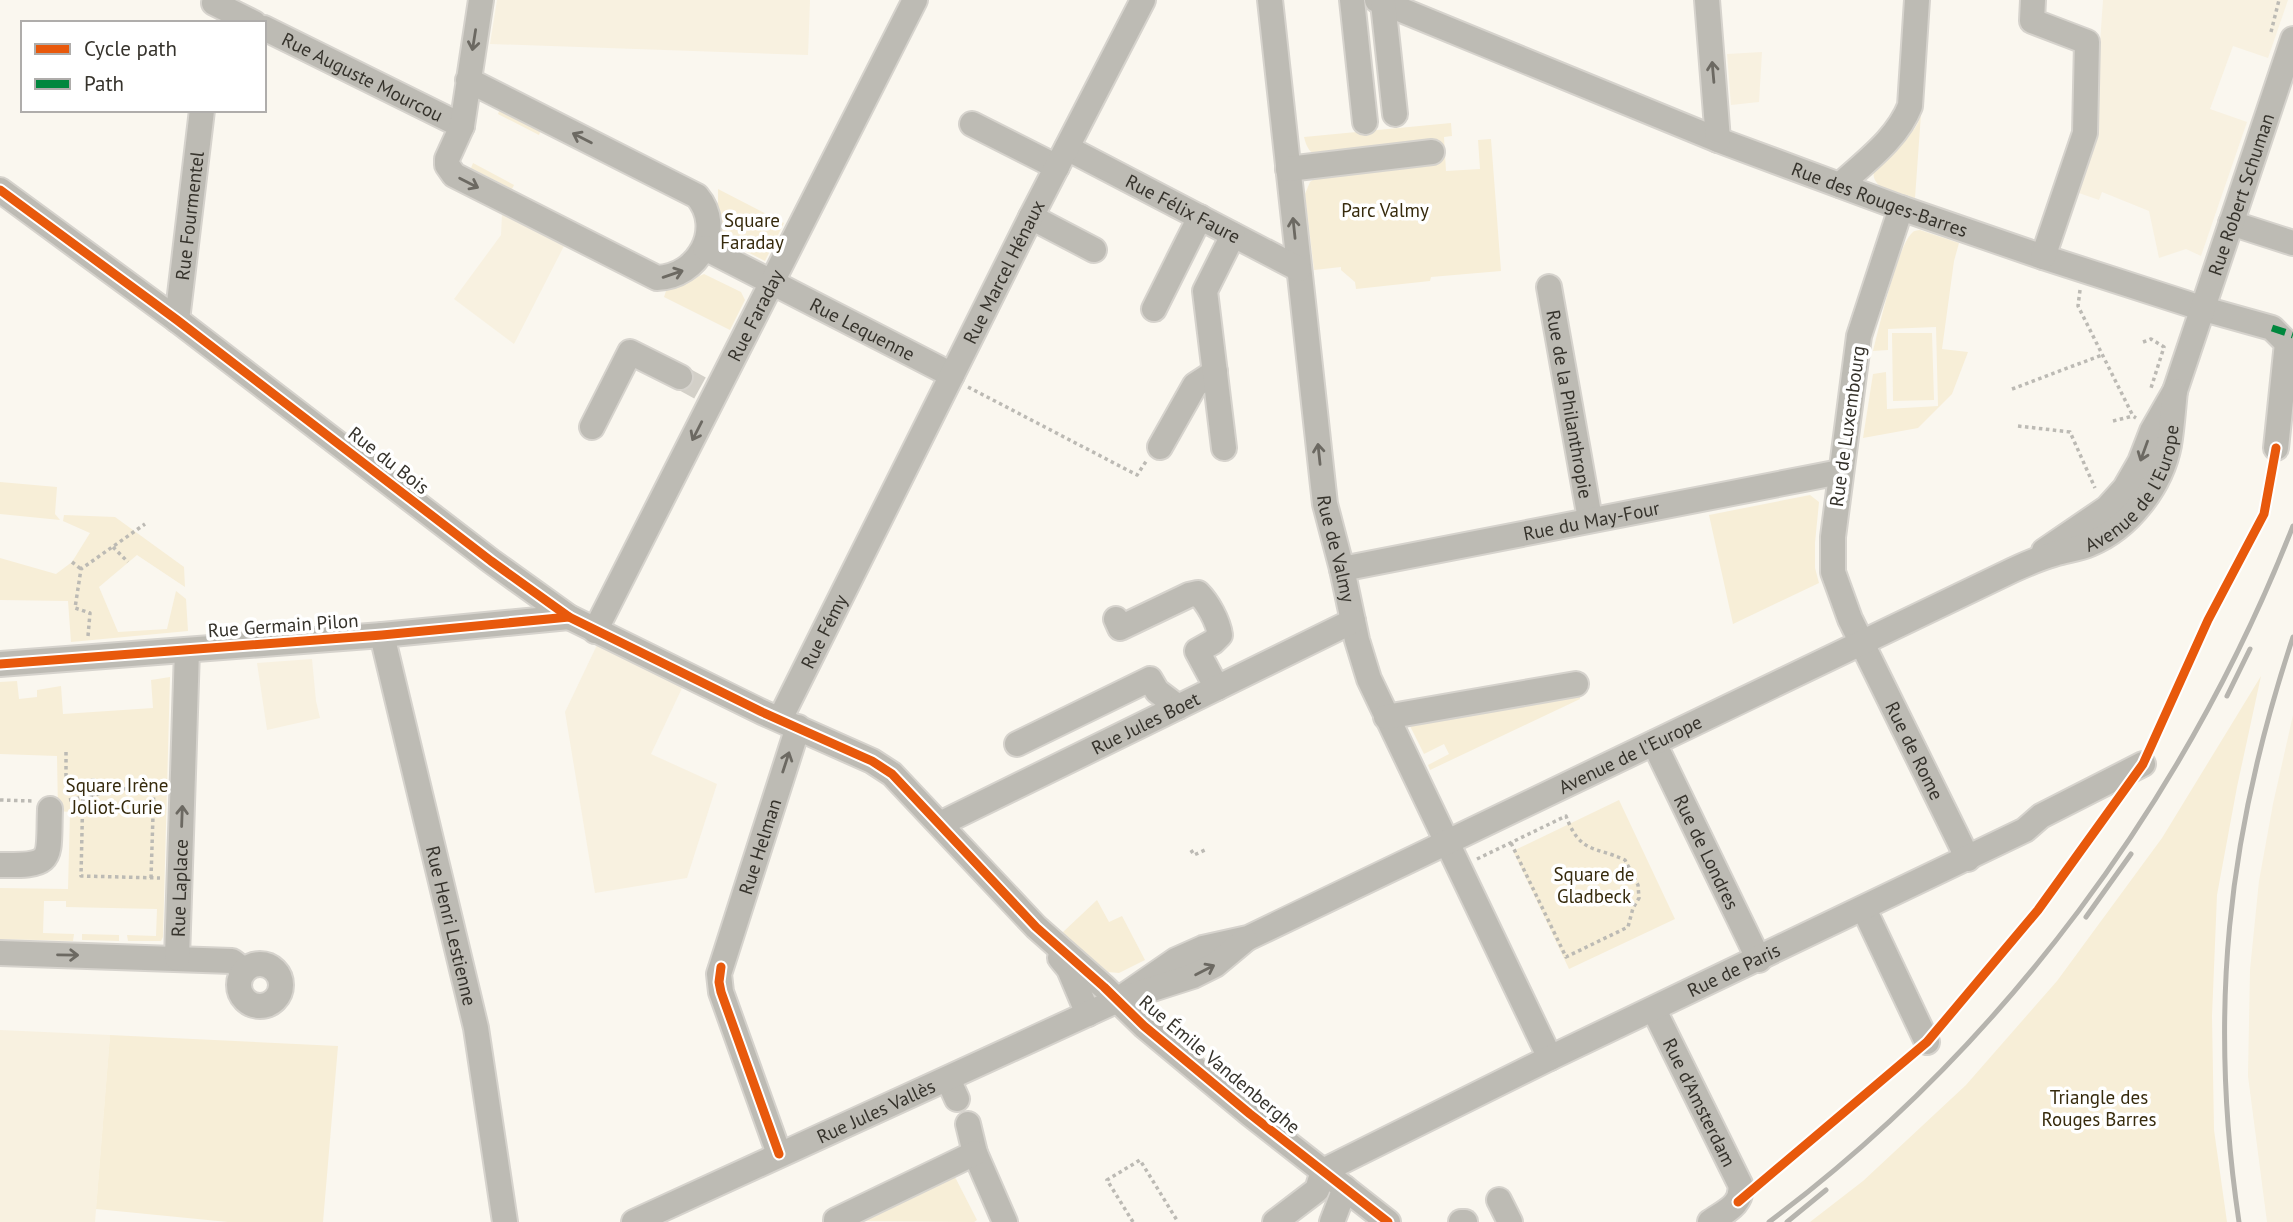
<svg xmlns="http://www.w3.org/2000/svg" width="2293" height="1222" font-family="'PT Sans',sans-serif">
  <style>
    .built { fill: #f8f1e0 }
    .green { fill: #f7eed7 }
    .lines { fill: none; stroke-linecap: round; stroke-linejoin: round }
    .minor-tunnel { stroke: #d3d0c8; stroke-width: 24; stroke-dasharray: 24 12; stroke-linecap: butt }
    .minor-casing { stroke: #d6d3cd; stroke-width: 28 }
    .path { stroke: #bcbab4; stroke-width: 3.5; stroke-dasharray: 3.5 3.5; stroke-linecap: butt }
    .minor { stroke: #bdbbb4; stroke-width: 24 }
    .rail { stroke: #b6b4ae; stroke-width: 5 }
    .quiet { stroke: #00873e; stroke-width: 7; stroke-dasharray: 14 7; stroke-linecap: butt }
    .cycleway-casing { stroke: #fff; stroke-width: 13 }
    .cycleway { stroke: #e8590c; stroke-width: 9 }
    .oneway { stroke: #6c6962 }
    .labels { text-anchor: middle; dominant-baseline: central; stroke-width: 7; stroke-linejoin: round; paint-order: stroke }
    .street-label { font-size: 19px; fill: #36332c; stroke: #fff }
    .park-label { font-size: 19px; fill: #372b0d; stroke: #fff }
  </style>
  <rect width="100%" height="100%" fill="#faf7ef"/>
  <g class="built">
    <polygon points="497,0 810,0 808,55 490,44"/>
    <polygon points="2103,0 2288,0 2268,58 2233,46 2210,109 2247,122 2201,256 2186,249 2159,258 2149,211 2102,192 2099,200 2076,192 2093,144"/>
    <polygon points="1762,52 1759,102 1731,105 1727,54"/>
    <polygon points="502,214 564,246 514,344 454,299 501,235"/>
    <polygon points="597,645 683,686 651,754 717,784 687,878 595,893 565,712"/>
    <polygon points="312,659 316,701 320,718 267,730 257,663"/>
    <polygon points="2293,715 2293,1222 2267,1222 2248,1076 2250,970 2259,881 2273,804"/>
    <polygon points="0,1030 110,1035 95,1222 0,1222"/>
  </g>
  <g class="green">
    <polygon points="500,109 541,130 539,135 498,114"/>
    <path d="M1921 114 1915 198 1881 187C1857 167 1899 146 1911 133 1916 128 1919 121 1921 114Z"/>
    <path d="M1451 123 1452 136 1444 137 1446 171 1480 169 1478 140 1491 139 1501 271 1431 277 1430 281 1356 289 1355 282 1341 270V267L1314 270 1305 194 1310 182 1323 173 1321 158C1310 153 1307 149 1304 137Z"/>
    <polygon points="473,163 514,185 512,189 471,168"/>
    <polygon points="718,189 784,223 765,261 718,237"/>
    <path d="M1920 230 1959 243 1954 261 1942 349 1968 352 1952 394 1918 428 1863 438 1873 374 1886 372 1887 409 1938 406 1936 327 1888 329V350L1873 351C1879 328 1897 249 1911 234 1915 230 1914 231 1920 230Z"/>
    <polygon points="704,274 741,292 745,300 730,330 664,297 666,291"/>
    <polygon points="1892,333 1932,333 1934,400 1893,401"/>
    <polygon points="0,482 57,487 55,514 60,520 0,514"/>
    <polygon points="1810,495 1819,502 1815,543 1815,568 1819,583 1733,624 1709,515"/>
    <polygon points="64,515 115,517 184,567 185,587 137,555 99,587 118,632 167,629 176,591 186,599 188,631 71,642 68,601 0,600 0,558 56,574 72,562 90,533 63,521"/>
    <polygon points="2261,676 2237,787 2217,895 2212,1016 2214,1130 2227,1222 1810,1222 1863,1181 1966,1085 2057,981 2162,838"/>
    <polygon points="170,677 163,937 161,941 128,941 127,935 156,936 157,909 66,907 66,901 44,901 43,933 74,934 73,941 0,939 0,888 68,889 70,812 58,811 57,756 0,754 0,682 17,681 19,699 37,697 37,690 61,686 63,714 153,708 151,680"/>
    <polygon points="1580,692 1580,699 1430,770 1428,765 1449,754 1444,744 1424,754 1410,726"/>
    <polygon points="1619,800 1675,919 1569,969 1513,851"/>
    <polygon points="1097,900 1109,922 1122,916 1145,960 1119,973 1108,972 1062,933"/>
    <polygon points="82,934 119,935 119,941 82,940"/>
    <polygon points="110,1035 338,1046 323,1222 228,1222 96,1209"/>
    <polygon points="955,1177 977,1220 974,1222 859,1221"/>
  </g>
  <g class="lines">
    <polyline class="minor-tunnel" points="680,377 700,388"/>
    <defs>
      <g id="minor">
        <path id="s1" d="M1270 0 1325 504 1342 569 1357 640 1369 679 1550 1058"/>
        <polyline points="1352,0 1365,122"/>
        <path id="s2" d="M1377 0 1718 140 1901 208 2043 257 2204 309 2272 328 2287 343 2276 448"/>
        <polyline points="1707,0 1718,140"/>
        <polyline points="2033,0 2032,21 2087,42 2085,133 2043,257"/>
        <polyline points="214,3 254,23"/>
        <polyline points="1383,3 1395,114"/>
        <path id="s3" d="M264 28 462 126"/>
        <path d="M468 80 697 196C725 229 698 277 657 278L454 175 447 165V159L462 126 481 0"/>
        <polyline points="972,124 1057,167"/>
        <path id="s4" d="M1067 148 1299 269"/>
        <polyline points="1288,169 1432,152"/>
        <path d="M1840 185C1866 161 1897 139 1910 106L1917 0"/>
        <polyline points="0,190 177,320 491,561 569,617 762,712 872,761 892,774 1036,927 1104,987 1144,1026 1250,1114 1388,1222"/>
        <path id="s5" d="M1901 208 1859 336 1833 537V572L1850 619 1968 859"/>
        <polyline points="1031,217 1094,250"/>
        <polyline points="2231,223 2293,243"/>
        <path id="s6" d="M705 248 952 375"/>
        <path id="s7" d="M1549 287 1590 519"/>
        <polyline points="1154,309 1200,217"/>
        <path id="s8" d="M177 320 202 110"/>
        <polyline points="592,427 630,352 680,377"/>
        <polyline points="1160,447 1195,385 1215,372"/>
        <polyline points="1224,448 1205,291 1233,235"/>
        <path id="s9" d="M2044 551 2107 508 2125 488 2140 462 2152 431 2175 391 2293 39"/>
        <path id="s10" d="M1342 569 1840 472"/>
        <path d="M1116 619 1120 628 1189 595 1198 593C1208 603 1218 621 1220 635L1213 642 1197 651 1217 688"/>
        <path id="s11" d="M595 631 915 0"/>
        <path id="s12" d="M382 635 476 1028 505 1222"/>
        <polyline points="0,664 382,635 569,617"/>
        <polyline points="1386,717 1576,684"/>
        <path id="s13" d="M780 719 1031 217 1143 0"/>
        <path id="s14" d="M1654 743 1759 960"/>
        <polyline points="1017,744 1150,679 1157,691 1178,707"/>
        <path id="s15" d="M940 824 1353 621"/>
        <path d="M0 865C56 866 48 860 50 809"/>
        <polyline points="1864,909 1927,1042"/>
        <polyline points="0,953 232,961 244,970"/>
        <path id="s16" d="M177 958 187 650"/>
        <polyline points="1060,958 1069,969 1088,1014"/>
        <circle cx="260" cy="985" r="21"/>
        <path id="s17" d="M1118 1000 1176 960 1203 948 1248 938 2013 570C2026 564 2040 558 2054 554 2066 550 2079 549 2090 544 2129 528 2161 486 2169 445 2172 427 2173 409 2175 391"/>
        <path id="s18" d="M1654 1010 1740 1184C1744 1205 1724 1212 1710 1222"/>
        <polyline points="948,1079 957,1099"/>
        <polyline points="968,1124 975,1153 1005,1222"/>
        <path id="s19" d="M779 1154 721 992 719 974 798 727"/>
        <polyline points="1499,1200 1510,1222"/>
        <path id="s20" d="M634 1222 1118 1000 1193 976 1215 965 1245 940"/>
        <polyline points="836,1222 836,1220 975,1153"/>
        <path id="s21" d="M1275 1222 1317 1190 1323 1171 1550 1058 2025 830 2041 816 2143 764"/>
        <polyline points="1332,1222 1345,1188"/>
        <polyline points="1461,1222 1465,1222"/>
      </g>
    </defs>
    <use href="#minor" class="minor-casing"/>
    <g class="path">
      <polyline points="2271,32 2279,0"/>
      <polyline points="2080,290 2078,306 2133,416 2136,418"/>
      <polyline points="2143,342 2151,339 2164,347 2151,388"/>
      <polyline points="968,387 1137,475 1147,460"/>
      <polyline points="2012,389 2102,355"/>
      <polyline points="2113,421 2133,416"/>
      <polyline points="2018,426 2070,432 2095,488"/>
      <polyline points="113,547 128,562"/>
      <polyline points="72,562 81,569"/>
      <polyline points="88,636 90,613 75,608 81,569 145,524"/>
      <polyline points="66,752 66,787 83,787 81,876 160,878"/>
      <polyline points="93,796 93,777"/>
      <polyline points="0,800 33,801"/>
      <polyline points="69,800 164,781"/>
      <polyline points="1191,850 1194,855 1205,850"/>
      <path d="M1477 859 1566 816C1580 854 1595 846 1625 860L1638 885 1639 898 1633 908 1628 927 1566 957 1511 843"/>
      <polyline points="151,878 154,784"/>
      <polyline points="1133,1222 1107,1180 1140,1160 1178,1222"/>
    </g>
    <use href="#minor" class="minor"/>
    <g class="rail">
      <polyline points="2227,696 2250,649"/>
      <polyline points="2086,917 2131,854"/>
      <path d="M1769 1222C2004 1046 2186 799 2293 526"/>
      <polyline points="1787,1222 1826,1190"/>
      <path d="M2239 1222C2208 1014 2227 836 2293 637"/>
    </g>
    <polyline class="quiet" points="2272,328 2293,335"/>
    <defs>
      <g id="cycleway">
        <polyline points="0,190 177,320 491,561 569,617 762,712 872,761 892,774 1036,927 1104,987 1144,1026 1250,1114 1388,1222"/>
        <polyline points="0,664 382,635 569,617"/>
        <polyline points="721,967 719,982 721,992 779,1154"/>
        <polyline points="1738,1202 1927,1042 2038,910 2143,764 2208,620 2264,514 2276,448"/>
      </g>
    </defs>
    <use href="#cycleway" class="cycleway-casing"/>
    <use href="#cycleway" class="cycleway"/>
  </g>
  <defs><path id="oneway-shaft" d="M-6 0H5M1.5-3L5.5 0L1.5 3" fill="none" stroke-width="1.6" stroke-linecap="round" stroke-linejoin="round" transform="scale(1.75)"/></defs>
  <g class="oneway">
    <use href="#oneway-shaft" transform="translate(474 40) rotate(99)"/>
    <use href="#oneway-shaft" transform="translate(1713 72) rotate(-95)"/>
    <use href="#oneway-shaft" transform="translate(582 138) rotate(-153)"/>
    <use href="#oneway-shaft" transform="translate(469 183) rotate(27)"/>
    <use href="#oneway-shaft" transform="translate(1294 228) rotate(-96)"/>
    <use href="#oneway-shaft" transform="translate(673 274) rotate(-19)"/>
    <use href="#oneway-shaft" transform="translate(697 431) rotate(117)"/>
    <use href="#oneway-shaft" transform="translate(2144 451) rotate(110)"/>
    <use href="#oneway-shaft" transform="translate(1319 454) rotate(-96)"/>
    <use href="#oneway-shaft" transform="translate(786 762) rotate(-72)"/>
    <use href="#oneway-shaft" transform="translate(182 816) rotate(-88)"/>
    <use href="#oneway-shaft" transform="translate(68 955) rotate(1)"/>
    <use href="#oneway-shaft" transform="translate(1205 970) rotate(-27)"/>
  </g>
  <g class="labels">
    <g class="street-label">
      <text stroke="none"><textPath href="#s3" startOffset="110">Rue Auguste Mourcou</textPath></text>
      <text stroke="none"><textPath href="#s9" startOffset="420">Rue Robert Schuman</textPath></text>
      <text stroke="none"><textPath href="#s2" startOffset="541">Rue des Rouges-Barres</textPath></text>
      <text stroke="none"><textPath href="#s4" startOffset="131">Rue Félix Faure</textPath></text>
      <text stroke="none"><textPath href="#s8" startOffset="105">Rue Fourmentel</textPath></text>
      <text stroke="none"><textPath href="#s13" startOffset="500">Rue Marcel Hénaux</textPath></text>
      <text stroke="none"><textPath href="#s11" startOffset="354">Rue Faraday</textPath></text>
      <text stroke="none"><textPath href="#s6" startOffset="177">Rue Lequenne</textPath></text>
      <text stroke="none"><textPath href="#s7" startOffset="119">Rue de la Philanthropie</textPath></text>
      <text transform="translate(1847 426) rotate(-82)">Rue de Luxembourg</text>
      <text transform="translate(389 460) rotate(38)">Rue du Bois</text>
      <text stroke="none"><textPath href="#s17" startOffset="1150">Avenue de l'Europe</textPath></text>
      <text stroke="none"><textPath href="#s10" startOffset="254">Rue du May-Four</textPath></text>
      <text stroke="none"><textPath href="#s1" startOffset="553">Rue de Valmy</textPath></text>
      <text transform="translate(283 625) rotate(-4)">Rue Germain Pilon</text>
      <text stroke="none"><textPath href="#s13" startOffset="98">Rue Fémy</textPath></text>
      <text stroke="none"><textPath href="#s15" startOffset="229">Rue Jules Boet</textPath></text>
      <text stroke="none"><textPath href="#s5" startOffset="569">Rue de Rome</textPath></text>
      <text stroke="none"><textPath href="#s17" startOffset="570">Avenue de l'Europe</textPath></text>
      <text stroke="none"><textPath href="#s19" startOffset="324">Rue Helman</textPath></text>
      <text stroke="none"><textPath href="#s14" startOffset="121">Rue de Londres</textPath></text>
      <text stroke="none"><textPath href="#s16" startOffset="70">Rue Laplace</textPath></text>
      <text stroke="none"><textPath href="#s12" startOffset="299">Rue Henri Lestienne</textPath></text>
      <text stroke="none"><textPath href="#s21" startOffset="530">Rue de Paris</textPath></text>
      <text transform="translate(1220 1064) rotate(40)">Rue Émile Vandenberghe</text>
      <text stroke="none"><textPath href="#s18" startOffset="103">Rue d'Amsterdam</textPath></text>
      <text stroke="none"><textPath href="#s20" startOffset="266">Rue Jules Vallès</textPath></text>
    </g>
    <g class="park-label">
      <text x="1385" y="210">Parc Valmy</text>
      <text x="752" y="220">Square<tspan x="752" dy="22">Faraday</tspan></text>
      <text x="117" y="785">Square Irène<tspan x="117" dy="22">Joliot-Curie</tspan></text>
      <text x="1594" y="874">Square de<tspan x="1594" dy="22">Gladbeck</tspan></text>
      <text x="2099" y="1097">Triangle des<tspan x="2099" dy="22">Rouges Barres</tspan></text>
    </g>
  </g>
  <rect x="21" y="21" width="245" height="91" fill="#ffffff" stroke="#afadab" stroke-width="2"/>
  <rect x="35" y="44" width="35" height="10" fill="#e8590c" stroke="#afadab" stroke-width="2"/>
  <text x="84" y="56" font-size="21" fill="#36332c">Cycle path</text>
  <rect x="35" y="79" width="35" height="10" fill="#00873e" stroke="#afadab" stroke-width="2"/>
  <text x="84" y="91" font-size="21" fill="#36332c">Path</text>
</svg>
